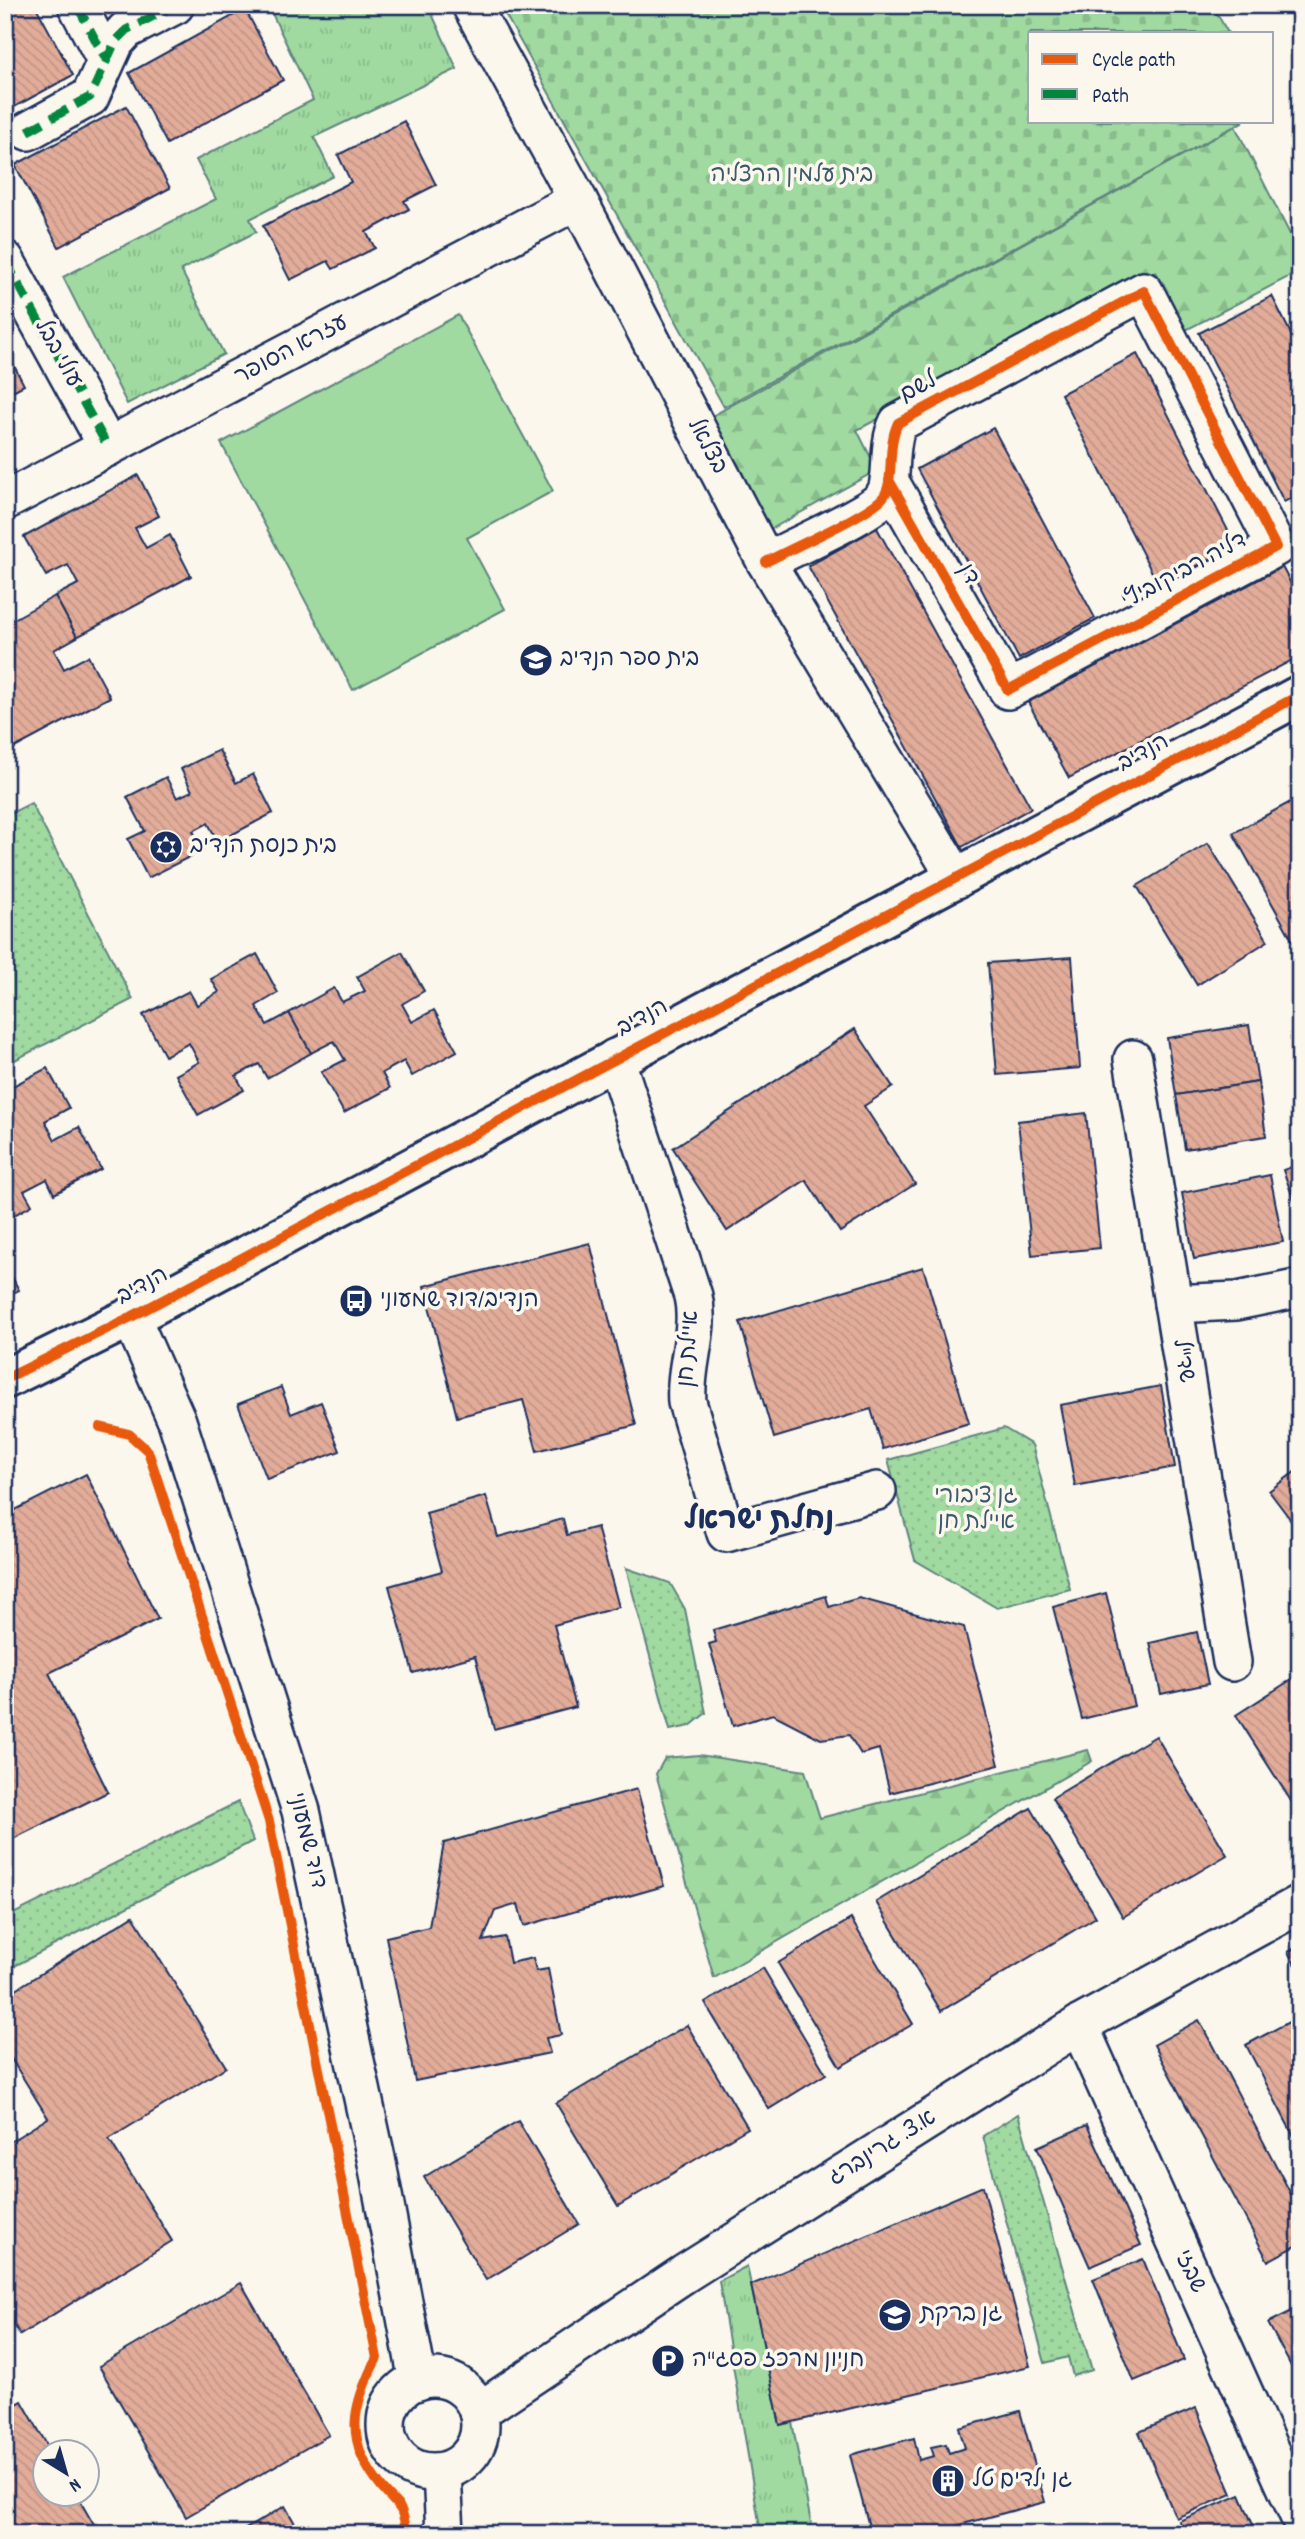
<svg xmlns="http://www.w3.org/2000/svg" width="1305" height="2539" font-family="Dekko,'Playpen Sans Hebrew',sans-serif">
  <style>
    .grass { fill: url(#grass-tufts); stroke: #5e847f; stroke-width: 2 }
    .forest { fill: url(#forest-firs); stroke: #5e847f; stroke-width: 2 }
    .cemetery { fill: url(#cemetery-stones); stroke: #5e847f; stroke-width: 2 }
    .park { fill: url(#park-dots); stroke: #5e847f; stroke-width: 2 }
    .pitch { fill: #a0daa0; stroke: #5e847f; stroke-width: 2 }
    .building { fill: url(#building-back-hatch); stroke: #1b2f5e; stroke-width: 2 }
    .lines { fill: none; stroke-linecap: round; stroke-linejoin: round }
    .minor-casing { stroke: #1b2f5e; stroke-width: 42 }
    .tertiary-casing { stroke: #1b2f5e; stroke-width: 44 }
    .minor { stroke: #fbf7ec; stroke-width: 37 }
    .tertiary { stroke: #fbf7ec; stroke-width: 38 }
    .quiet { stroke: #00873e; stroke-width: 9; stroke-dasharray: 18 9; stroke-linecap: butt }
    .cycleway-casing { stroke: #fbf7ec; stroke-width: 15 }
    .cycleway { stroke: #e8590c; stroke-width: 10 }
    .labels { text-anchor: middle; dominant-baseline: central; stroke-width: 7; stroke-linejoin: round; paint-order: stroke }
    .park-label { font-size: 23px; fill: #3c5a6e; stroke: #fbf7ec }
    .street-label { font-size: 23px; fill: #1b2f5e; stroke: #fbf7ec }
    .poi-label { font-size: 23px; fill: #1b2f5e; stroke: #fbf7ec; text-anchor: start }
    .district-label { font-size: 30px; font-weight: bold; fill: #1b2f5e; stroke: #fbf7ec }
  </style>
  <defs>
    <pattern id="grass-tufts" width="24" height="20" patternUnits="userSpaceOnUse" patternTransform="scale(1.75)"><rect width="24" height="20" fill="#a0daa0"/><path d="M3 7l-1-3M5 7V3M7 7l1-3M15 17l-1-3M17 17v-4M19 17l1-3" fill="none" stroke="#89bb8c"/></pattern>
    <pattern id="forest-firs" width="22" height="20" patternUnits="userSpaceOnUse" patternTransform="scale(1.75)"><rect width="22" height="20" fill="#a0daa0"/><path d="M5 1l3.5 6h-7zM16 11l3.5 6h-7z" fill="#89bb8c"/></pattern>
    <pattern id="cemetery-stones" width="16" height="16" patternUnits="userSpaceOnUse" patternTransform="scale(1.75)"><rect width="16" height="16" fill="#a0daa0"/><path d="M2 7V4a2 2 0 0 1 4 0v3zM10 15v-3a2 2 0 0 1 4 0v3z" fill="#89bb8c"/></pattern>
    <pattern id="park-dots" width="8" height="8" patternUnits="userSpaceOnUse" patternTransform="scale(1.75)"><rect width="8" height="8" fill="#a0daa0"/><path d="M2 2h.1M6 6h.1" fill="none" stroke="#89bb8c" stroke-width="1.8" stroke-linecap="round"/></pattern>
    <pattern id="building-back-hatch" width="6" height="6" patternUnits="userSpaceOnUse" patternTransform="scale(1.75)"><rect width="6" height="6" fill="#e2ac99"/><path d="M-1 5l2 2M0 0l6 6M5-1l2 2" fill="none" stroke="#c19486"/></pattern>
  </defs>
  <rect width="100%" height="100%" fill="#fbf7ec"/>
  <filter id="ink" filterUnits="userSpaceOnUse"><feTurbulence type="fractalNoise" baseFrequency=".0143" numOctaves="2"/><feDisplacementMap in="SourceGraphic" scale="14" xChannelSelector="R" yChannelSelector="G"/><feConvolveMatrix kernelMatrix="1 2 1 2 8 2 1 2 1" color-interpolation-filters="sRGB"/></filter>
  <g filter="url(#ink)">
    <g class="grass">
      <polygon points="268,5 428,5 457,69 314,137 333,176 250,219 256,232 181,270 224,354 127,404 63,277 216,199 196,160 313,100"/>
      <polygon points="747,2266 780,2424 792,2422 813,2534 761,2534 719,2281"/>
    </g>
    <g class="forest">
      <polygon points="1235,126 1300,254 1300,271 1186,330 1156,272 857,430 877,470 766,532 705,420"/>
      <polygon points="1088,1750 1092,1761 714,1978 656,1774 665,1758 699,1755 805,1771 820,1818"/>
    </g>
    <polygon class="cemetery" points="500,5 1224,5 1215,10 1228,33 1030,33 1030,121 1244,121 724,407"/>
    <g class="park">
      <polygon points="31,803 133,999 5,1065 5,816"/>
      <polygon points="1004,1428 1032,1445 1070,1589 997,1608 915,1560 888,1460"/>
      <polygon points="626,1568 670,1583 685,1609 706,1713 690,1726 670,1730"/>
      <polygon points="238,1802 253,1841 5,1971 5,1918"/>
      <polygon points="1018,2114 1092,2370 1073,2376 1068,2357 1045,2363 983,2136"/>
    </g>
    <polygon class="pitch" points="458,315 553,491 467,538 505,609 353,690 221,443"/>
    <g class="building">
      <polygon points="5,5 35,5 73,75 5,112"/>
      <polygon points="245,9 283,80 167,144 129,73"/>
      <polygon points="126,106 170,188 59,247 15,165"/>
      <polygon points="404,121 436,185 404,201 409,209 366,232 375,248 333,269 328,261 290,280 263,226 351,182 338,155"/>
      <polygon points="1272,296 1300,352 1300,494 1284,502 1199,333"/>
      <polygon points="5,348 24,385 5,395"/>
      <polygon points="1137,354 1236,546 1159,586 1061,394"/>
      <polygon points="993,428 1095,618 1019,659 917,469"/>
      <polygon points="138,475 159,516 135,528 146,548 170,535 191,576 77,637 55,596 78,584 68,565 46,576 24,537"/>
      <polygon points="877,528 1031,808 962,847 808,566"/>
      <polygon points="1282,567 1300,601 1300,656 1069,778 1028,702"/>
      <polygon points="55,596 77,637 54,650 64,669 88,656 110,697 5,753 5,624"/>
      <polygon points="219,750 236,783 253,774 273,813 218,842 208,823 193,831 203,850 148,878 128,839 145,831 127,797 166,777 177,798 192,791 181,769"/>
      <polygon points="1300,797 1300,954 1233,833"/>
      <polygon points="1208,843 1268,941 1197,985 1137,886"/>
      <polygon points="402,952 424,991 402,1004 412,1022 434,1010 457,1051 412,1076 404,1061 382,1073 390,1088 344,1113 321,1072 345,1060 334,1041 311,1053 289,1013 334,988 342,1002 365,991 357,977"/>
      <polygon points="257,954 278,993 256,1006 267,1025 289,1013 311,1053 267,1078 259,1064 236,1076 244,1090 198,1115 176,1075 199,1062 189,1043 165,1056 143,1015 189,991 197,1005 219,992 211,979"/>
      <polygon points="1072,957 1080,1068 997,1075 988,963"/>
      <polygon points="1249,1025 1258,1082 1176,1095 1167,1038"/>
      <polygon points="855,1029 893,1087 864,1106 915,1184 840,1232 806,1180 727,1231 673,1148"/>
      <polygon points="47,1068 69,1108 45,1121 55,1140 79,1127 101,1169 54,1194 47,1179 24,1191 32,1205 5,1220 5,1109 9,1107 5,1090"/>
      <polygon points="1258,1082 1266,1136 1185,1149 1176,1095"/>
      <polygon points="1086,1113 1100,1248 1032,1255 1018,1121"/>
      <polygon points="1300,1164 1300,1217 1283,1170"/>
      <polygon points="1270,1175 1283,1242 1194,1259 1182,1193"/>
      <polygon points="590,1243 636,1425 537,1451 523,1400 457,1417 424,1286"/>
      <polygon points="5,1264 19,1290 5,1297"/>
      <polygon points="923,1267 969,1423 883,1449 871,1409 774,1438 740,1322"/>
      <polygon points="1161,1386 1175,1467 1075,1486 1060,1405"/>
      <polygon points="281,1387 291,1414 321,1402 340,1451 267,1479 238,1404"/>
      <polygon points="1300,1468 1300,1532 1269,1491"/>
      <polygon points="86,1474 158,1619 49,1673 108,1792 5,1843 5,1515"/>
      <polygon points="486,1496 498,1537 563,1519 567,1535 597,1527 619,1607 554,1625 576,1707 494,1729 475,1656 413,1673 389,1586 442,1571 426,1513"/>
      <polygon points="1106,1593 1134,1706 1082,1719 1053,1607"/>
      <polygon points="826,1596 829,1607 859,1598 964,1627 999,1765 890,1793 879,1749 861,1754 849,1735 821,1739 773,1714 733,1726 709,1644 716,1642 713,1630"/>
      <polygon points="1197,1632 1208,1684 1161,1694 1150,1643"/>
      <polygon points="1300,1674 1300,1799 1293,1804 1236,1715"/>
      <polygon points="1156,1736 1227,1855 1123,1917 1052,1798"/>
      <polygon points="637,1789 664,1886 524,1926 518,1904 495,1911 483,1941 505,1937 510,1963 533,1958 536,1971 548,1969 561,2035 546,2038 550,2053 415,2081 386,1937 429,1927 444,1843"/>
      <polygon points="1031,1808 1096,1917 941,2011 876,1902"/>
      <polygon points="133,1916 226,2067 109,2139 172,2241 20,2335 5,2310 5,2145 48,2118 5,2049 5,1996"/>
      <polygon points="851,1919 913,2024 840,2067 778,1963"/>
      <polygon points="1300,1945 1300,1974 1288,1952"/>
      <polygon points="763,1968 826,2074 769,2109 705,2003"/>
      <polygon points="1300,2016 1300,2148 1246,2045"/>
      <polygon points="1199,2020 1300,2211 1300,2244 1268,2261 1154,2045"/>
      <polygon points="687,2025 748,2128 618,2206 556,2103"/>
      <polygon points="518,2121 579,2224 486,2280 424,2177"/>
      <polygon points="1087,2125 1141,2245 1090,2267 1037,2147"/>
      <polygon points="983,2186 1030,2366 780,2425 751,2285"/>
      <polygon points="1143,2259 1184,2360 1134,2381 1093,2279"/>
      <polygon points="241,2283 329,2435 186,2517 99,2366"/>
      <polygon points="1300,2307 1300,2383 1268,2323"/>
      <polygon points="22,2401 51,2452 46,2452 46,2494 76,2494 99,2534 5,2534 5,2410"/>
      <polygon points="1196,2408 1232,2494 1176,2518 1139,2432"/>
      <polygon points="1020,2411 1045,2502 926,2534 871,2534 850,2455 914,2438 919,2460 934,2456 931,2447 946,2444 949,2453 965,2448 959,2428"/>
      <polygon points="1240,2495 1257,2534 1185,2534 1179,2521"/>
      <polygon points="285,2506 301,2534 237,2534"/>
    </g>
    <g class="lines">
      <defs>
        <g id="minor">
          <polyline points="77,5 105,58"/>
          <polyline points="471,5 578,200 766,562 957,879"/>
          <polyline points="28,131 90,97 115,42 126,30 175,5"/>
          <polyline points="5,260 108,447"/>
          <polyline points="5,501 578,200"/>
          <path d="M766 562C789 549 873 513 884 496 895 480 886 448 898 423L1144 291 1276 547 1008 690 889 480"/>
          <path d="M615 1058 693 1296C701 1331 684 1366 687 1402L726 1533 877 1491"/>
          <polyline points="1133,1059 1232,1662"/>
          <polyline points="1173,1304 1237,1301 1300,1288"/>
          <polyline points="131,1317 177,1421 301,1811 376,2158 418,2381"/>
          <polyline points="1079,2025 1300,2518"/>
          <circle cx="433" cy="2425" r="47"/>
          <polyline points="478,2412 684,2274 1079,2025 1300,1904"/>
          <polyline points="442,2472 445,2534"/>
        </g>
        <polyline id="tertiary" points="5,1379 131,1317 1300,695"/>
      </defs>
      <use href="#minor" class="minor-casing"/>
      <use href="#tertiary" class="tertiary-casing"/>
      <use href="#minor" class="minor"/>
      <use href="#tertiary" class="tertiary"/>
      <g class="quiet">
        <polyline points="77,5 105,58"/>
        <polyline points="28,131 90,97 115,42 126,30 175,5"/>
        <polyline points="5,260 108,447"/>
      </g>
      <defs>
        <g id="cycleway">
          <path d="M766 562C789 549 873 513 884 496 895 480 886 448 898 423L1144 291 1276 547 1008 690 889 480"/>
          <polyline points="5,1379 131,1317 1300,695"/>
          <path d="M100 1427 129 1434 148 1451 269 1821 377 2358C351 2407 344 2442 382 2488 401 2511 401 2501 407 2534"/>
        </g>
      </defs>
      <use href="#cycleway" class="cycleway-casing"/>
      <use href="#cycleway" class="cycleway"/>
    </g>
  </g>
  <defs>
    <symbol id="school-disc" viewBox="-11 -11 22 22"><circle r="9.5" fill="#1b2f5e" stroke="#fbf7ec"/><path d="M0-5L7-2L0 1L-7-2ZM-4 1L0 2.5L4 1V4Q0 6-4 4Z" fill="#fff"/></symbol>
    <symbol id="synagogue-disc" viewBox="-11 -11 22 22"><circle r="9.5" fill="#1b2f5e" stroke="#fbf7ec"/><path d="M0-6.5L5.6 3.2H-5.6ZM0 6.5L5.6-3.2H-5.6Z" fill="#fff"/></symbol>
    <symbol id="bus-disc" viewBox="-11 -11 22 22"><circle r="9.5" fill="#1b2f5e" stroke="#fbf7ec"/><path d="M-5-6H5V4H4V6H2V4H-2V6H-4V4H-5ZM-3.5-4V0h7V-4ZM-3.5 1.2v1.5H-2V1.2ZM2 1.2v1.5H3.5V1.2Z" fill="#fff"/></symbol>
    <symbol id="parking-disc" viewBox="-11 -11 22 22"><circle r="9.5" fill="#1b2f5e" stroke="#fbf7ec"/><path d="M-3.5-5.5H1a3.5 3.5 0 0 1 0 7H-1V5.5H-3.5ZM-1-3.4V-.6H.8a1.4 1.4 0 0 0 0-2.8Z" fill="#fff"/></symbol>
    <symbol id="building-disc" viewBox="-11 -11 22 22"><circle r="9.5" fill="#1b2f5e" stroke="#fbf7ec"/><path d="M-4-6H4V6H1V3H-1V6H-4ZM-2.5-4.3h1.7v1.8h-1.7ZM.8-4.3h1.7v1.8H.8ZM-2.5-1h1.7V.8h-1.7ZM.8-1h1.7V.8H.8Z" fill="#fff"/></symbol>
  </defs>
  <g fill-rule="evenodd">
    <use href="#school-disc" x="517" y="641" width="38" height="38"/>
    <use href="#synagogue-disc" x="147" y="828" width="38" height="38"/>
    <use href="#bus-disc" x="337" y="1282" width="38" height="38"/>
    <use href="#school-disc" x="876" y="2296" width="38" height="38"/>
    <use href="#parking-disc" x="649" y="2342" width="38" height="38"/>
    <use href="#building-disc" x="929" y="2462" width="38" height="38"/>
  </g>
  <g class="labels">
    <g class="park-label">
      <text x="792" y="176">בית עלמין הרצליה</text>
      <text x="976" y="1497">גן ציבורי<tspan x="976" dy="26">איילת חן</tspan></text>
    </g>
    <g class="street-label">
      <text transform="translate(292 351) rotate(-28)">עזרא הסופר</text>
      <text transform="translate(57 354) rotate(61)">עולי בבל</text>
      <text transform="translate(919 389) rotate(-28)">לשם</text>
      <text transform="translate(706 447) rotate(62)">בצלאל</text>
      <text transform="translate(1185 572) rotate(-28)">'דליה רביקוביץ</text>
      <text transform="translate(967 575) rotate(61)">דן</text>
      <text transform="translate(1144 754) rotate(-28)">הנדיב</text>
      <text transform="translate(643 1019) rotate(-28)">הנדיב</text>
      <text transform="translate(143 1287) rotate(-28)">הנדיב</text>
      <text transform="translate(690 1349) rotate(-86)">איילת חן</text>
      <text transform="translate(1182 1361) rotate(81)">שד"ל</text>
      <text transform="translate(306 1841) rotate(76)">דוד שמעוני</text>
      <text transform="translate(883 2149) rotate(-32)">א.צ. גרינברג</text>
      <text transform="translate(1189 2272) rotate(66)">שבזי</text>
    </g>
    <g class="poi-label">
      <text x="560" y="660">בית ספר הנדיב</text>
      <text x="190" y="847">בית כנסת הנדיב</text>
      <text x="380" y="1301">הנדיב/דוד שמעוני</text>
      <text x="920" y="2315">גן ברקת</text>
      <text x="692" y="2361">חניון מרכז פסג"ה</text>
      <text x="972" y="2481">גן ילדים טל</text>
    </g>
    <g class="district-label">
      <text x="759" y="1522">נחלת ישראל</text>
    </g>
  </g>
  <rect width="1305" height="2539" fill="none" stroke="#fbf7ec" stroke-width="28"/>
  <rect x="14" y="14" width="1277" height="2511" fill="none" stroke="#1b2f5e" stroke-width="2.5" filter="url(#ink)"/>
  <rect x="1028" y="32" width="245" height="91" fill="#fbf7ec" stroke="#a1a7b3" stroke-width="2"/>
  <rect x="1042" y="54" width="35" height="10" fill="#e8590c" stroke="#a1a7b3" stroke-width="2"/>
  <text x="1092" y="66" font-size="21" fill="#1b2f5e">Cycle path</text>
  <rect x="1042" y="89" width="35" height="10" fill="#00873e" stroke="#a1a7b3" stroke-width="2"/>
  <text x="1092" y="102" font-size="21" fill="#1b2f5e">Path</text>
  <g transform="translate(66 2473) rotate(143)"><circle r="33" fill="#fbf7ec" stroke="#a1a7b3" stroke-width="2"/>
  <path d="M0-5L12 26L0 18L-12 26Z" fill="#1b2f5e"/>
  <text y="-10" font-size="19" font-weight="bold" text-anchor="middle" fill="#1b2f5e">N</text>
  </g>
</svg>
